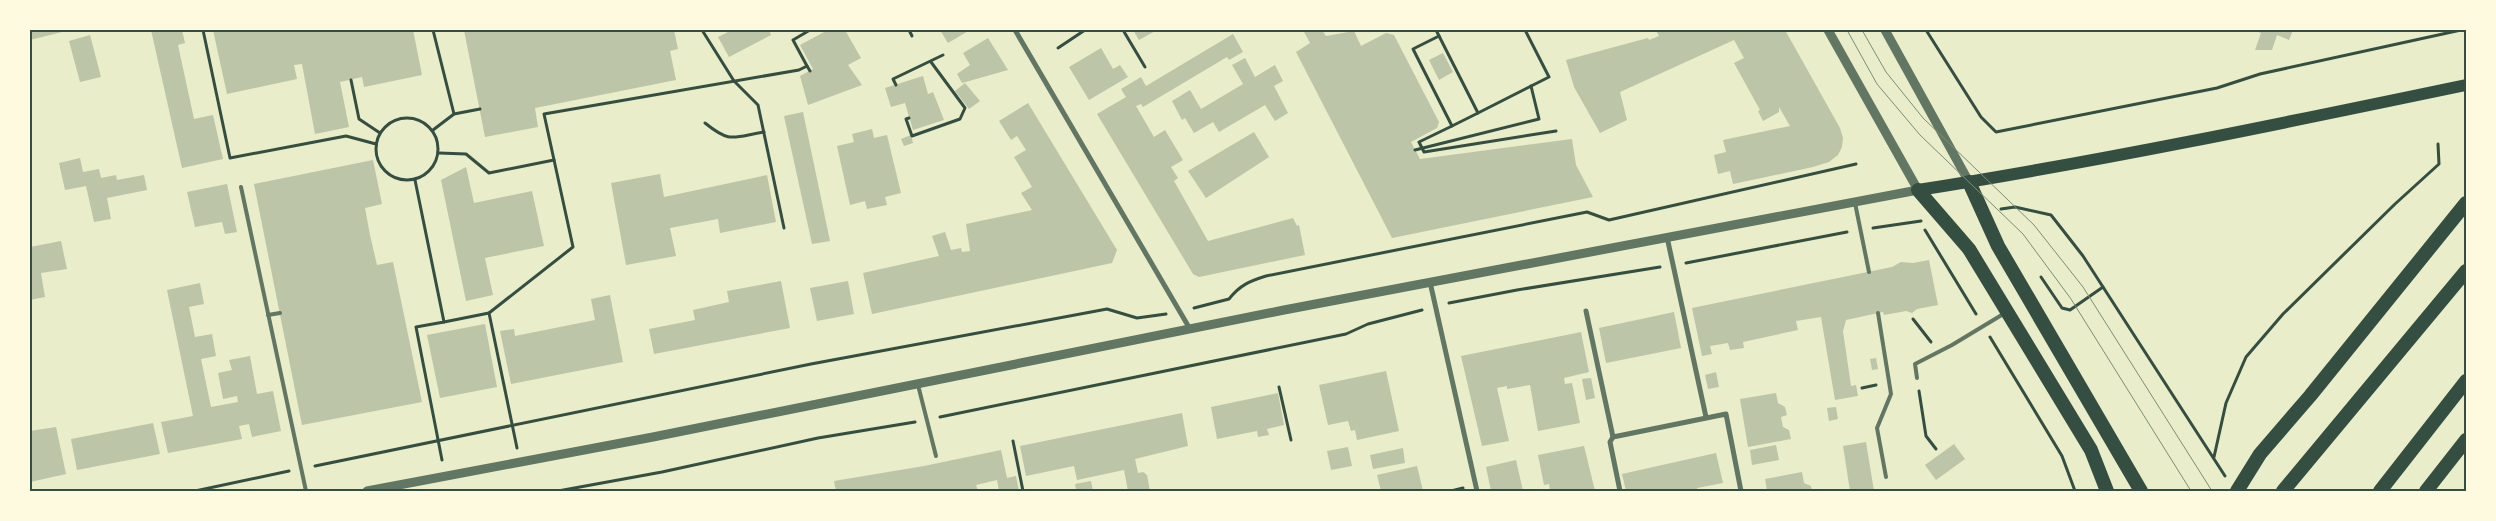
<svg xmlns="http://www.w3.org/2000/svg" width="2496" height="521" font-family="'IBM Plex Sans',sans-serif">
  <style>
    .building { fill: #bcc5a7 }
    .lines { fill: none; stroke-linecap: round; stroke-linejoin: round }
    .path { stroke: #344e41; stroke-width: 3 }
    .service { stroke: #617663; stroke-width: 4 }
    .minor { stroke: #617663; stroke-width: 5 }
    .tertiary { stroke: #617663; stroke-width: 9 }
    .primary { stroke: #344e41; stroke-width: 12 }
    .trunk { stroke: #344e41; stroke-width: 14 }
    .tram { stroke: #7c8e77; stroke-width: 1 }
    .neatline { fill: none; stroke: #344e41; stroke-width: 2 }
  </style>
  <rect width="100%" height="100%" fill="#e9edc9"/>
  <g class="building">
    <polygon points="30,30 66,30 66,31 30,40"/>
    <polygon points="151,30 182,30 185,43 178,45 194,119 213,115 223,159 182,168"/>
    <polygon points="213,30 385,30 385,32 413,30 422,75 364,87 362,77 340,82 349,127 315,134 302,64 294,65 297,79 227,94"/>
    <polygon points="464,30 674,30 678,49 670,51 676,80 535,108 538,127 485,137"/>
    <polygon points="732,30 769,30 771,35 729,57 718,37"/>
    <polygon points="828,30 845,30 861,58 848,65 862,85 808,105 800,76 813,69 800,45"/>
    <polygon points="940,30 970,30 948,43"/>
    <polygon points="1133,30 1157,30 1139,40"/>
    <polygon points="1303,30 1322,30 1326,36 1354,31 1361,46 1386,33 1394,35 1439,122 1437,128 1411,142 1420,159 1572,139 1576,165 1593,197 1392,238 1296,52 1310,43"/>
    <polygon points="1656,30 1785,30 1840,128 1843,138 1842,147 1838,155 1829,162 1813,167 1733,184 1730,171 1718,174 1714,155 1726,152 1723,140 1790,126 1779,107 1779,112 1763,121 1758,111 1760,110 1734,63 1744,58 1734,40 1620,92 1627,120 1600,133 1574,87 1566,60 1648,38 1649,40 1659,36"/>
    <polygon points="2252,30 2293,30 2289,40 2277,35 2272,50 2255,50 2261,33"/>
    <polygon points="1233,34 1243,52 1229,60 1227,57 1143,107 1141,104 1136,106 1154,137 1165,130 1183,160 1171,167 1178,178 1174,181 1208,241 1293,218 1297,226 1299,225 1305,255 1199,277 1193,274 1097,114 1126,97 1121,89 1141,77 1146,86"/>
    <polygon points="90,35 101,77 80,82 69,41"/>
    <polygon points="988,38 1008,70 962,83 957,74 970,65 963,53"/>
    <polygon points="1101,48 1113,69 1120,65 1128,77 1089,100 1069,67"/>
    <polygon points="1443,53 1453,72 1439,80 1429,60"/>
    <polygon points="1245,58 1255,77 1275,65 1283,81 1274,86 1288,113 1275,121 1265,105 1219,132 1213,122 1194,133 1185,118 1182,120 1172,101 1190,90 1201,109 1243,84 1232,65"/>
    <polygon points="923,76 928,94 933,92 944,120 913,130 905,103 891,107 885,88"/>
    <polygon points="965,83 980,101 969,109 955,91"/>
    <polygon points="1028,103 1117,250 1112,263 872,314 863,273 939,256 932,236 945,232 951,250 961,248 962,252 970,251 966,224 1032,210 1021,193 1032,187 1014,157 1026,150 1017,136 1011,140 999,121"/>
    <polygon points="803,112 830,241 812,244 784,116"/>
    <polygon points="872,129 874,138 887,135 901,193 885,197 887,205 867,209 865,201 850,205 837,146 854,142 852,134"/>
    <polygon points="1254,132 1269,157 1206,198 1188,171"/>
    <polygon points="911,135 913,143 904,146 901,139"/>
    <polygon points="80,158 83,172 99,169 101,178 116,175 117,180 144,175 147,190 107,198 111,219 94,222 86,186 65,190 59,163"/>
    <polygon points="373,160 382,204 365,208 370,235 377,265 393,262 422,402 302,425 254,184"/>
    <polygon points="466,167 474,203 532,191 544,246 485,258 493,295 466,301 441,180"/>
    <polygon points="660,174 664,197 767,175 776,222 720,233 718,219 670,228 676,256 626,265 611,183"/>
    <polygon points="227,184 237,232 225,234 222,222 195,227 187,192"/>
    <polygon points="61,241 67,269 41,273 45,297 30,300 30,247"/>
    <polygon points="1929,260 1938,305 1917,309 1912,313 1906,311 1884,315 1883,312 1846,320 1843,331 1851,386 1856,385 1858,396 1835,400 1821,317 1796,321 1798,330 1743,342 1744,348 1730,350 1728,343 1710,346 1712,354 1702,356 1692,308 1892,267 1901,262 1913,263"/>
    <polygon points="781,281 790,328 654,354 649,329 695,320 693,310 729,302 727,291"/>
    <polygon points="848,281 854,314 817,321 810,288"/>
    <polygon points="200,283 204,304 189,307 195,337 212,334 216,356 201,359 211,407 238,402 237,396 223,399 218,373 232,370 229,360 250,356 257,394 273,391 281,431 252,437 249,424 239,426 242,439 168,453 161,422 193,416 167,290"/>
    <polygon points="610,295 623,362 511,384 500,331 514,329 515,336 595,320 591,299"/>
    <polygon points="1674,312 1681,348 1606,363 1599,328"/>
    <polygon points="485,324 497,387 440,398 427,335"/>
    <polygon points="1581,332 1589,372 1564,378 1565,384 1572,383 1580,423 1538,431 1530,385 1507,389 1507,386 1497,388 1509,441 1482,446 1461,356"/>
    <polygon points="1876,358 1878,369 1872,370 1870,359"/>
    <polygon points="1386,371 1399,431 1357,440 1355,430 1351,431 1348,421 1328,425 1319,385"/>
    <polygon points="1716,372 1719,387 1708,389 1705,375"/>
    <polygon points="1591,378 1595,398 1586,400 1582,379"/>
    <polygon points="1278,393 1284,425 1267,429 1269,435 1258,437 1257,431 1217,439 1211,407"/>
    <polygon points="1776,393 1778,403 1785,407 1787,415 1781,417 1783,427 1789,430 1791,439 1748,447 1740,399"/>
    <polygon points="1836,407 1838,419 1829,421 1827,408"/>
    <polygon points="1182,413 1188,446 1135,459 1138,473 1143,472 1147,475 1150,491 1128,491 1124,470 1077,480 1074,466 1026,476 1020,446"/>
    <polygon points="153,423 160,454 77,470 71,439"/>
    <polygon points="56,427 66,474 30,482 30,431"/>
    <polygon points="1866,442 1874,491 1850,491 1843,446"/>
    <polygon points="1954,444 1965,459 1936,480 1925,465"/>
    <polygon points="1776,445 1779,460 1752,465 1750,450"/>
    <polygon points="1584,446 1595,491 1550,491 1549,484 1544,485 1538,455"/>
    <polygon points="1348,447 1352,466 1331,470 1327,451"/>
    <polygon points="1403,448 1405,463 1373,469 1370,455"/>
    <polygon points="1001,450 1007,478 1016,476 1019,491 999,491 997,480 976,485 978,491 836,491 834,481 924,466"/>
    <polygon points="1716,453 1723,483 1697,488 1698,491 1626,491 1622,474"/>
    <polygon points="1516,460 1523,491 1491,491 1486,467"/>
    <polygon points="1417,466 1423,491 1381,491 1377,475"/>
    <polygon points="1802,472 1804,483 1811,486 1812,491 1767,491 1765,479"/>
    <polygon points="1091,481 1093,491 1073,491 1076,489 1075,484"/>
  </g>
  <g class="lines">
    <g class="path">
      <polyline points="203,30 230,158 346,136 376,144"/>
      <polyline points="433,30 454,114"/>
      <polyline points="702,30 734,81 758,105 784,228"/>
      <polyline points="909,30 912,36"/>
      <polyline points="1123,30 1145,67"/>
      <polyline points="1436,30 1478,113 1549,77 1525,30"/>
      <polyline points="1926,30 1981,117 1996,132 2217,88 2260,74 2461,30"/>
      <polyline points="1439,36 1413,49 1452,126 1478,113"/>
      <polyline points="1058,48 1085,30"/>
      <polyline points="807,66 810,71"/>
      <polyline points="351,80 359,119 380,133"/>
      <polyline points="896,85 893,79 943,55"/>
      <circle cx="407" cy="149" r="31"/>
      <polyline points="909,118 906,119 912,136 960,119 965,108 931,62"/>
      <path d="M705 123C731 144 733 137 764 132"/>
      <polyline points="1452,126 1419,142 1424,152 1556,131"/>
      <polyline points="433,130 454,114 480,109"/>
      <polyline points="1415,150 1539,119 1531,86"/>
      <polyline points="439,153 466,154 489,173 554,160"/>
      <polyline points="415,180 444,322 416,327 442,460"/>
      <polyline points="2001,209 2015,207 2051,215 2083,256 2225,476"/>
      <polyline points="1873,228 1921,221"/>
      <polyline points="1925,230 1976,314"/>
      <polyline points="1686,263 1847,232"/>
      <polyline points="2041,277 2062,308 2070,310 2103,287"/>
      <polyline points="1449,303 1517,290 1660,267"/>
      <path d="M1194 308 1229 299C1240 285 1250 281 1266 276L1587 212 1609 220 1856 164"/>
      <polyline points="1913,319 1931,342"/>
      <polyline points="444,322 489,313"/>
      <polyline points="1990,337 2062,456 2075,491"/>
      <polyline points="1279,387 1291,440"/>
      <polyline points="1862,388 1876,385"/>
      <polyline points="1919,391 1926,436 1936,449"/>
      <polyline points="940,417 1346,334 1368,324 1422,310"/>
      <polyline points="1013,441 1023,491"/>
      <polyline points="517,448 489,313 573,247 544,114 799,70 807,66 793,40 810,30"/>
      <polyline points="2214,457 2226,403 2246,357 2283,314 2395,204 2439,164 2438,144"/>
      <polyline points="315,466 811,364 1107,309 1137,318 1166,314"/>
      <polyline points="195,491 289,471"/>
      <polyline points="558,491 662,472 818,438 915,422"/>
      <polyline points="1451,491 1463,488"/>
    </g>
    <g class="service">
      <polyline points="241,187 306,491"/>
      <polyline points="1855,203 1869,272"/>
      <polyline points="1878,313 1891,394 1877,428 1886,477"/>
      <polyline points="268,315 280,313"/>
      <polyline points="1917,378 1915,364 1952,345 2005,313"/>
      <polyline points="918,385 936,456"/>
    </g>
    <g class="minor">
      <polyline points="1015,30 1190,329"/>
      <polyline points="1667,237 1706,417"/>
      <polyline points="1430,282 1477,491"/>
      <polyline points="1586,311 1613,437 1610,442 1620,491"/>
      <polyline points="1613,437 1726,414 1741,491"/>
    </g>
    <g class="tertiary">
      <polyline points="1885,30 1969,182"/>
      <polyline points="367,491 653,437 1284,310 1918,190 1828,30"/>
    </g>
    <path class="primary" d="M1918 190C2102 161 2284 123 2466 85"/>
    <g class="trunk">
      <polyline points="1969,182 1998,246 2141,491"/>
      <polyline points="1918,190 1969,249 2091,450 2107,491"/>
      <polyline points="2237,491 2260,454 2310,396 2466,203"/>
      <polyline points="2283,491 2466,271"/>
      <polyline points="2380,491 2466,381"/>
      <polyline points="2426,491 2466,440"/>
    </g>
    <g class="tram">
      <polyline points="1847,30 1877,84 1920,135 2023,234 2071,299 2191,491"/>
      <polyline points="1862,30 1886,72 1923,118 2034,225 2083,287 2212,491"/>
    </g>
  </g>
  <rect width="2496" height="521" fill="none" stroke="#fefae0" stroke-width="62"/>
  <rect x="31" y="31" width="2434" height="459" class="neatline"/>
</svg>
